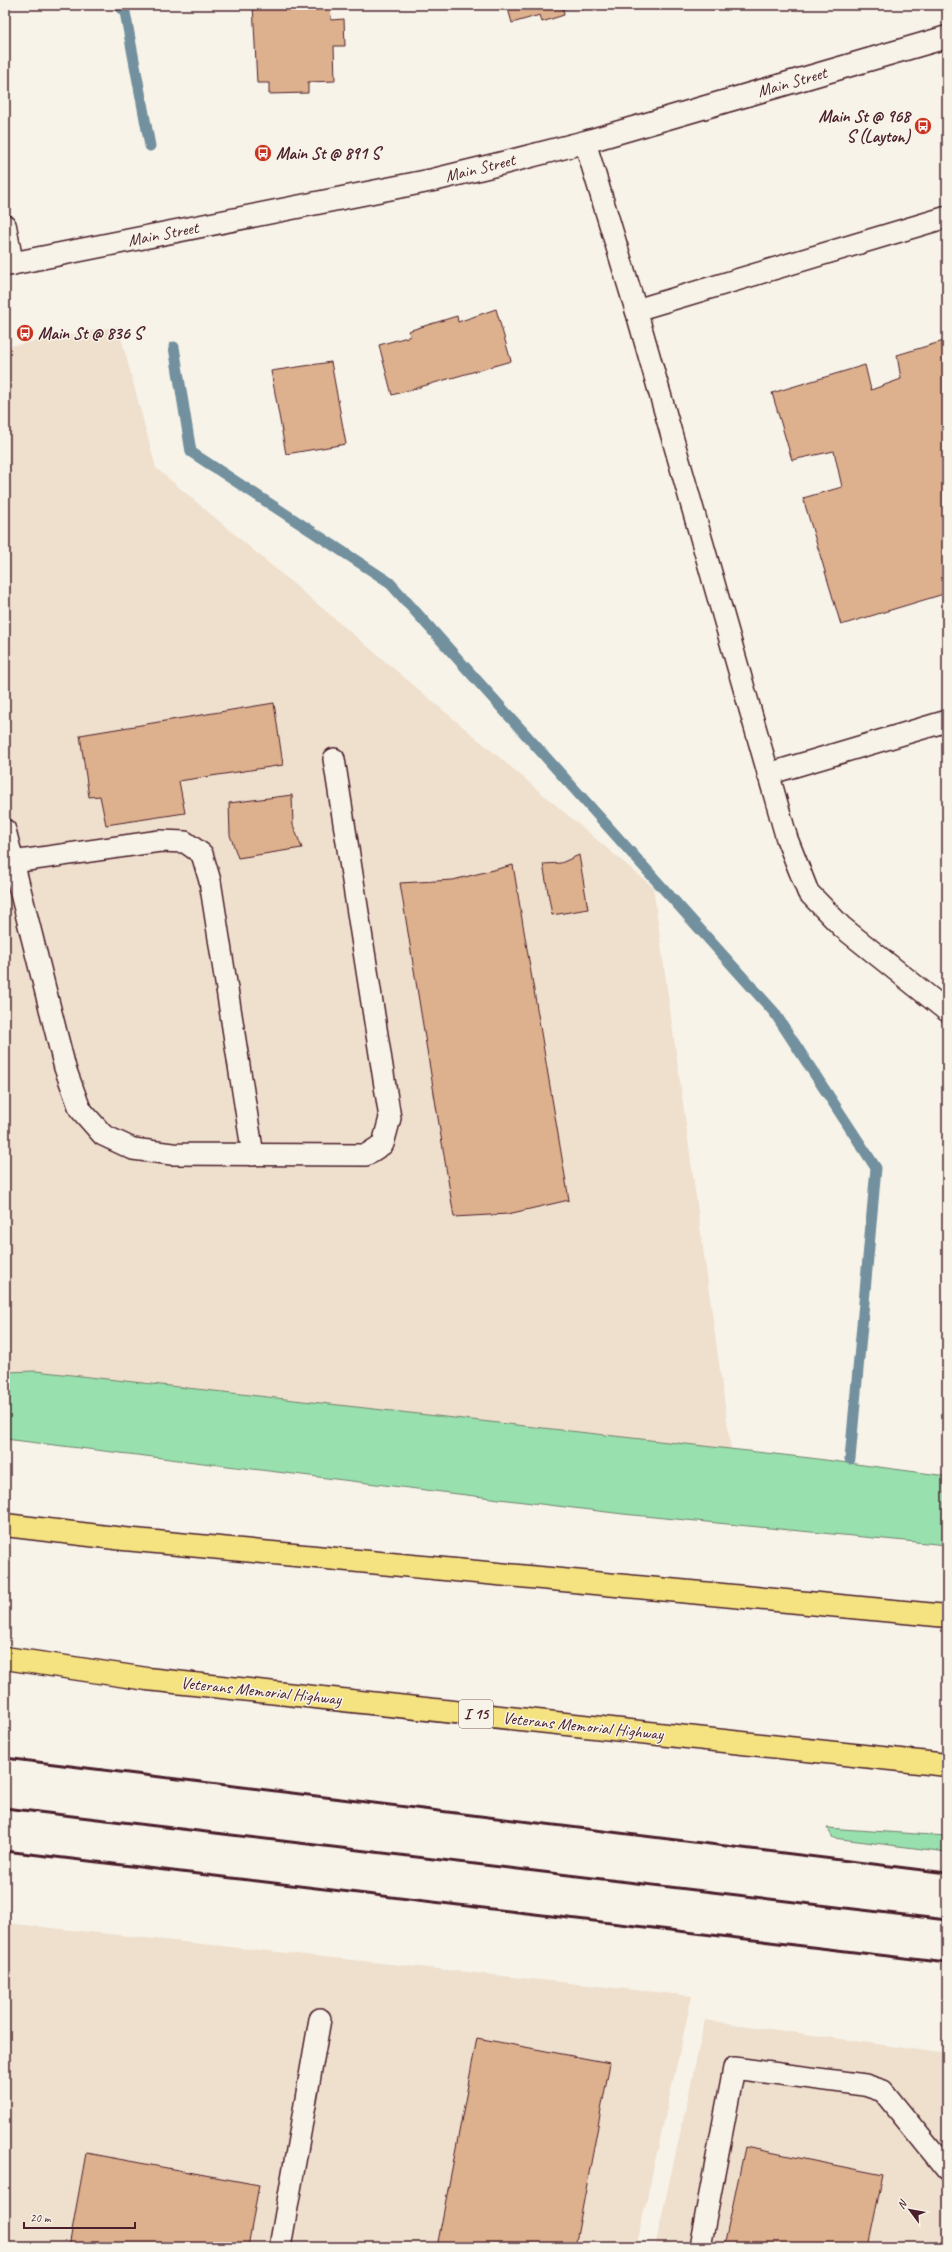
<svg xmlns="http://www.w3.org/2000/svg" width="952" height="2252" font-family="Caveat,sans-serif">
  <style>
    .built { fill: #efdfcd }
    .green { fill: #98e0ae; stroke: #71806c }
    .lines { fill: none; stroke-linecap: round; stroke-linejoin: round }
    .stream { stroke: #72909e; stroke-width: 11 }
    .building { fill: #ddb08e; stroke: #4a1f2b }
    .service-casing { stroke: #4a1f2b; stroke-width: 24 }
    .minor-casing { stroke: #4a1f2b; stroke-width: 25 }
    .secondary-casing { stroke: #4a1f2b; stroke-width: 25 }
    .motorway-casing { stroke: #4a1f2b; stroke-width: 25 }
    .service { stroke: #f7f3e8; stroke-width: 21 }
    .minor { stroke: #f7f3e8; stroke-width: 22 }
    .secondary { stroke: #f7f3e8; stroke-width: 22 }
    .motorway { stroke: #f5e382; stroke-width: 22 }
    .rail { stroke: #4a1f2b; stroke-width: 3 }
    .labels { text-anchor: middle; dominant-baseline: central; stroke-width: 3; stroke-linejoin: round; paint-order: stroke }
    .shield { fill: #f7f3e8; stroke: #7e5f64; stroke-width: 1 }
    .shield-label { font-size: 16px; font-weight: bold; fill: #4a1f2b }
    .street-label { font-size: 17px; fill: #4a1f2b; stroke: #f7f3e8 }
    .poi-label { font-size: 17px; font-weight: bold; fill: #4a1f2b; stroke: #f7f3e8; text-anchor: start }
  </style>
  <rect width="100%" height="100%" fill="#f7f3e8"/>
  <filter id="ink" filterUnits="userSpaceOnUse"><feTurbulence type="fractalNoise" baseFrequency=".025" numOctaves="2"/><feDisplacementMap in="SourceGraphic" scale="8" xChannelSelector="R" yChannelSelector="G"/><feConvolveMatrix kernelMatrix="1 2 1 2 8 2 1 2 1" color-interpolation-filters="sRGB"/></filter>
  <g filter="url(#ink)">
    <g class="built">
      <polygon points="118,326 156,468 653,887 731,1450 36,1371 5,1372 5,347"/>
      <polygon points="5,1923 692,1996 636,2247 5,2247"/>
      <polygon points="705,2020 947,2054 947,2247 655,2247"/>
    </g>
    <g class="green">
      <polygon points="36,1371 810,1458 947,1476 947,1545 623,1514 5,1439 5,1372"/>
      <polygon points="827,1828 947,1836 947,1852 833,1838"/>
    </g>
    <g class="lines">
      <g class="stream">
        <polyline points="118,5 125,12 150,146"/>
        <polyline points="174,347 191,452 389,582 774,1012 876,1168 850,1459"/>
      </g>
    </g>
    <g class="building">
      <polygon points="253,5 330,5 331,20 344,19 345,46 334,46 335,81 308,82 308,93 269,94 269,83 257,83"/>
      <polygon points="507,5 576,5 563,9 564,15 542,22 540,15 512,23"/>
      <polygon points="580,5 598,5 581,10"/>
      <polygon points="496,309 511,361 392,395 379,345 411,336 408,331 457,316 458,322"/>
      <polygon points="947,340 947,593 841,625 803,498 842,487 834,451 792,460 772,393 865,365 871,390 901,379 897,355"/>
      <polygon points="331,362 346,444 286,454 271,371"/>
      <polygon points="274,703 283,765 179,781 185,813 106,825 100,796 89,797 80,735"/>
      <polygon points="292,795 293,825 302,848 238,858 230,835 229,803"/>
      <polygon points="579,855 588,909 552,915 543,864 561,863"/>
      <polygon points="513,865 569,1200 508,1214 454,1217 400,883 453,880"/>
      <polygon points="477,2038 610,2063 575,2247 437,2247"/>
      <polygon points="745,2147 883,2175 868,2247 724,2247"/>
      <polygon points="86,2153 259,2185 248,2247 69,2247"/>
    </g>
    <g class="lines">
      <defs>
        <g id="service">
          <polyline points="585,142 636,310 787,839 808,892 842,927 947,1011"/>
          <polyline points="636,310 947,217"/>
          <polyline points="768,774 947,721"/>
          <polyline points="5,830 65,1068 80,1109 103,1135 133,1149 172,1154 366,1155 383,1144 390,1118 334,759"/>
          <polyline points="13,862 160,841 185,842 202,854 210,881 253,1155"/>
          <polyline points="280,2247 320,2019"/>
          <polyline points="700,2247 734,2068 865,2085 883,2091 947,2170"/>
        </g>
        <polyline id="minor" points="5,226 12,264"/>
        <polyline id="secondary" points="5,265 433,180 503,163 585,142 947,37"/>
        <g id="motorway">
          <polyline points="5,1525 124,1539 947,1616"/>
          <polyline points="5,1658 147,1679 947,1765"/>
        </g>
      </defs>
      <use href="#service" class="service-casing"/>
      <use href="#minor" class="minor-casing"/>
      <use href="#secondary" class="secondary-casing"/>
      <use href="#motorway" class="motorway-casing"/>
      <use href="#service" class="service"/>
      <use href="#minor" class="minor"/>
      <use href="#secondary" class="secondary"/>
      <use href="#motorway" class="motorway"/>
      <g class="rail">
        <polyline points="5,1758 947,1873"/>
        <polyline points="5,1808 947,1920"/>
        <polyline points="5,1851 947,1963"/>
      </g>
    </g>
  </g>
  <defs>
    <symbol id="bus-disc" viewBox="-11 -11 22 22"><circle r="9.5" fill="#c8321e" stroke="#f7f3e8"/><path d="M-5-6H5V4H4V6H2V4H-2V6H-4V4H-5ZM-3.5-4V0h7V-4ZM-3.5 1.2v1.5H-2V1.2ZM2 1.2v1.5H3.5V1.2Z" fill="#fff"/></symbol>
  </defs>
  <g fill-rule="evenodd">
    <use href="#bus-disc" x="913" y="116" width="20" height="20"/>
    <use href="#bus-disc" x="253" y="143" width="20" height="20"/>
    <use href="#bus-disc" x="15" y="323" width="20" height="20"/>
  </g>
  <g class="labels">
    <rect class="shield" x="459" y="1700" width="34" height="28" rx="3"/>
    <g class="shield-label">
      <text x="476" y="1714">I 15</text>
    </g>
    <g class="street-label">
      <text transform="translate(792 82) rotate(-16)">Main Street</text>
      <text transform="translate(480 168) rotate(-14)">Main Street</text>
      <text transform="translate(163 234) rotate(-11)">Main Street</text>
      <text transform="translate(261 1691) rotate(6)">Veterans Memorial Highway</text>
      <text transform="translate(583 1726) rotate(6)">Veterans Memorial Highway</text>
    </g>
    <g class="poi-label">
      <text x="910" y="116" text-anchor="end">Main St @ 968<tspan x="910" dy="20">S (Layton)</tspan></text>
      <text x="276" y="153">Main St @ 891 S</text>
      <text x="38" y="333">Main St @ 836 S</text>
    </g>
  </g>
  <rect width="952" height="2252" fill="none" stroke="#f7f3e8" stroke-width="20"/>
  <rect x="10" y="10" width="932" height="2232" fill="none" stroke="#4a1f2b" stroke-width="1.5" filter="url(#ink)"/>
  <g transform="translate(910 2210) rotate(302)" stroke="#f7f3e8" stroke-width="3" paint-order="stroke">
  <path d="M0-3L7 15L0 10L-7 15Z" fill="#4a1f2b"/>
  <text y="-6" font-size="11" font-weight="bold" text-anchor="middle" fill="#4a1f2b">N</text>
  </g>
  <path d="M24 2222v6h111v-6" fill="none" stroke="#4a1f2b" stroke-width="2"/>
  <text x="30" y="2222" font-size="12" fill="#4a1f2b" stroke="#f7f3e8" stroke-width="3" paint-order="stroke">20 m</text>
</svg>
